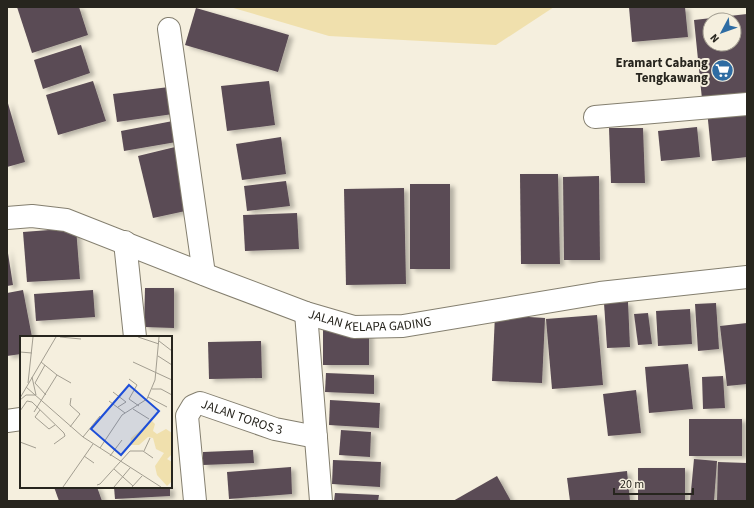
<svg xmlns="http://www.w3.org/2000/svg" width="754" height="508" font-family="'Source Sans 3',sans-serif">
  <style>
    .green { fill: #f0e0ad }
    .building { fill: #5a4b54; fill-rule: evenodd; filter: url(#shadow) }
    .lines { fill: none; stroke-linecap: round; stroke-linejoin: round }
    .minor-casing { stroke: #847f6f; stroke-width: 24 }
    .minor { stroke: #fff; stroke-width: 22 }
    .labels { text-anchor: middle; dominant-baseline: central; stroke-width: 4; stroke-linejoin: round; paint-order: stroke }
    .poi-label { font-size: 13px; font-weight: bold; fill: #27251e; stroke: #f5efde; text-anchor: end }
    .street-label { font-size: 13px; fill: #27251e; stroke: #f5efde }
    .inset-road { fill: none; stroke: #a39e91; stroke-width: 1 }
    .view { fill: #1d4ed8; fill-opacity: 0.15; stroke: #1d4ed8; stroke-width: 2 }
    .inset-edge { fill: none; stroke: #27251e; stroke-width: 2 }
  </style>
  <defs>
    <filter id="shadow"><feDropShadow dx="4.5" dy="2.5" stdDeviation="2" flood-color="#0004"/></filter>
  </defs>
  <rect width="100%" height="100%" fill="#f5efde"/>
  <polygon class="green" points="230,7 554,7 496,45 329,36"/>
  <g class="building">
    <polygon points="17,7 79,7 88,35 32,53"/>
    <polygon points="629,7 685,7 688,37 632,42"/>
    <polygon points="196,8 289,35 278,72 185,45"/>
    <path d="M747 14V95L702 99 694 20ZM710 20H734V44H710Z"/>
    <polygon points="81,45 90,73 43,89 34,60"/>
    <polygon points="93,81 106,121 58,135 46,95"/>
    <polygon points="269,81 275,125 227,131 221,86"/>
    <polygon points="169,87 173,114 117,122 113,94"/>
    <polygon points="7,100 25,162 7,167"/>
    <polygon points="747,106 747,157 712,161 707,110"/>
    <polygon points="178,120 182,141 124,151 121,131"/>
    <polygon points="697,127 700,157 661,161 658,131"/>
    <polygon points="609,128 643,128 645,183 611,183"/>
    <polygon points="281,137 286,174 242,180 236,144"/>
    <polygon points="175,147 190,210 153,218 138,156"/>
    <polygon points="520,174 558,174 560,264 521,264"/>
    <polygon points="599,176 600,260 564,260 563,177"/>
    <polygon points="286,181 290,206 247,211 244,186"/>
    <rect x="410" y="184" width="40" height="85"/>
    <polygon points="404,188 406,284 346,285 344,189"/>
    <polygon points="297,213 299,249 245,251 243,215"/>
    <polygon points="76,228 80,279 27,282 23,232"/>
    <polygon points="7,247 13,285 7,286"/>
    <polygon points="145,288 174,288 174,328 144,327"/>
    <polygon points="23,290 32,337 21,337 21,354 7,356 7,293"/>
    <polygon points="93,290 95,317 36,321 34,294"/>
    <polygon points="628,302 630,347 607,348 604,303"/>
    <polygon points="716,303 719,349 698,351 695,304"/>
    <polygon points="690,309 692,344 658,346 656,311"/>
    <polygon points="648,313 652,344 638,345 634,314"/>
    <polygon points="495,315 545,318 542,383 492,381"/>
    <polygon points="597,315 603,385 552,389 546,319"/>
    <polygon points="747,323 747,384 727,386 720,326"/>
    <polygon points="323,330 369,331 369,365 323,365"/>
    <polygon points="261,341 262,378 209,379 208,342"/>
    <polygon points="688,364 693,409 649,413 645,367"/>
    <polygon points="326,373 374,375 374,394 325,392"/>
    <polygon points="723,376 725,408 703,409 702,377"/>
    <polygon points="636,390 641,433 608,436 603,394"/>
    <polygon points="330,400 380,403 379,428 329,425"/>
    <rect x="689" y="419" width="53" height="37"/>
    <polygon points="341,430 371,432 370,457 339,455"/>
    <polygon points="253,450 254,463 203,465 203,452"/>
    <polygon points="694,459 717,461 714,501 690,501"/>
    <polygon points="333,460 381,462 380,487 332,484"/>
    <polygon points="718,462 747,463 747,501 717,501"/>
    <polygon points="291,467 292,494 229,499 227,472"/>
    <rect x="638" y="468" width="47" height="33"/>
    <polygon points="627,471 630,501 570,501 567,478"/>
    <polygon points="497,476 511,501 453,501"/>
    <polygon points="54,487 97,487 102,501 59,501"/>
    <polygon points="114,487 170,487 170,496 115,499"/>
    <polygon points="335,493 379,495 378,501 334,501"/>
  </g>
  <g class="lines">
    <defs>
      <g id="minor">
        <polyline points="169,29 204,274"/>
        <polyline points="595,117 747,104"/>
        <path id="s1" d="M7 218 32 216 66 220 216 279 306 313 354 327 403 326 600 293 747 277"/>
        <polyline points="125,242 135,337"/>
        <polyline points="306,313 321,501"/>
        <polyline points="7,421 21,419"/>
        <path id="s2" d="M195 501 187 416 193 406 200 403 275 429 316 437"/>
      </g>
    </defs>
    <use href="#minor" class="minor-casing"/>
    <use href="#minor" class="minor"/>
  </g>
  <defs>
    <symbol id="supermarket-disc" viewBox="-11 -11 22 22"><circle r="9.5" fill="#2e6ca3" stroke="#f5efde"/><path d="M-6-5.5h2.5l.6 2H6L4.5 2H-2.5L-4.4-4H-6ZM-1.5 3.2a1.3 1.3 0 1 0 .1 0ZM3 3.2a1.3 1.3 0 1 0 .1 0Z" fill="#fff"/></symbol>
  </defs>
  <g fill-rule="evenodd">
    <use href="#supermarket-disc" x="710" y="58" width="25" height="25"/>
  </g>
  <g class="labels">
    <g class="poi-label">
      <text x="708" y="63">Eramart Cabang<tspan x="708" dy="15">Tengkawang</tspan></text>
    </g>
    <g class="street-label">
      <text stroke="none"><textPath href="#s1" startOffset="382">JALAN KELAPA GADING</textPath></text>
      <text stroke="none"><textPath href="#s2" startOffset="149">JALAN TOROS 3</textPath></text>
    </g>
  </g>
  <g transform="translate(20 336)">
    <rect width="152" height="152" fill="#f5efde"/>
    <path d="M132 85 135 88 133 95 137 98 146 93 152 97V118L147 123 152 126V145L147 150 137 139 135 130 144 117 136 113 133 102 128 101 119 109H110L111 102Z" fill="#f0e0ad"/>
    <path class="inset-road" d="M40 1 61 3M118 1 139 8M139 5 152 15M0 16 12 17M138 20 152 29M113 26 152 44M25 29 15 47 26 59M37 39 51 47M109 43 117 49 109 63 119 70M8 47 13 1M6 51 63 101 141 151M132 53H141L152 59M93 56 106 66 98 71M128 61 147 71M0 62 36 1M0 64 6 59H16L12 41M89 65 105 77M113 73 129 83M20 74 15 81 29 93 35 89M0 75 7 65 12 66 44 97 45 100 34 108M14 76 37 39 21 26M50 91 60 78 50 69 51 62M63 101 80 80M0 106 16 112M80 112 102 79 127 63 135 44 139 1M124 115 130 102M64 120 74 127M90 120 102 104M94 133 113 150M77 149 80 148 110 115H123L133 122M43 151 73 108M94 151 110 132M112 151 122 140"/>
    <path class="view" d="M109 49 139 75 101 119 71 93Z"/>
    <rect width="152" height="152" class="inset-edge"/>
  </g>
  <rect width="754" height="508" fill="none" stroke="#27251e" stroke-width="16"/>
  <g transform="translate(722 32) rotate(229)"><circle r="19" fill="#f5efde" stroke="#a39e91"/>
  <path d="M0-3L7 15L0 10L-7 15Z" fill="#2e6ca3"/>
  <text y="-6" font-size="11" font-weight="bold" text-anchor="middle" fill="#27251e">N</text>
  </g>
  <path d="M614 488v6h79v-6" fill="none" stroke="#27251e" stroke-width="2"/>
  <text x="620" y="488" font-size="12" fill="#27251e" stroke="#f5efde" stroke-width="3" paint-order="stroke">20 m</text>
</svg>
